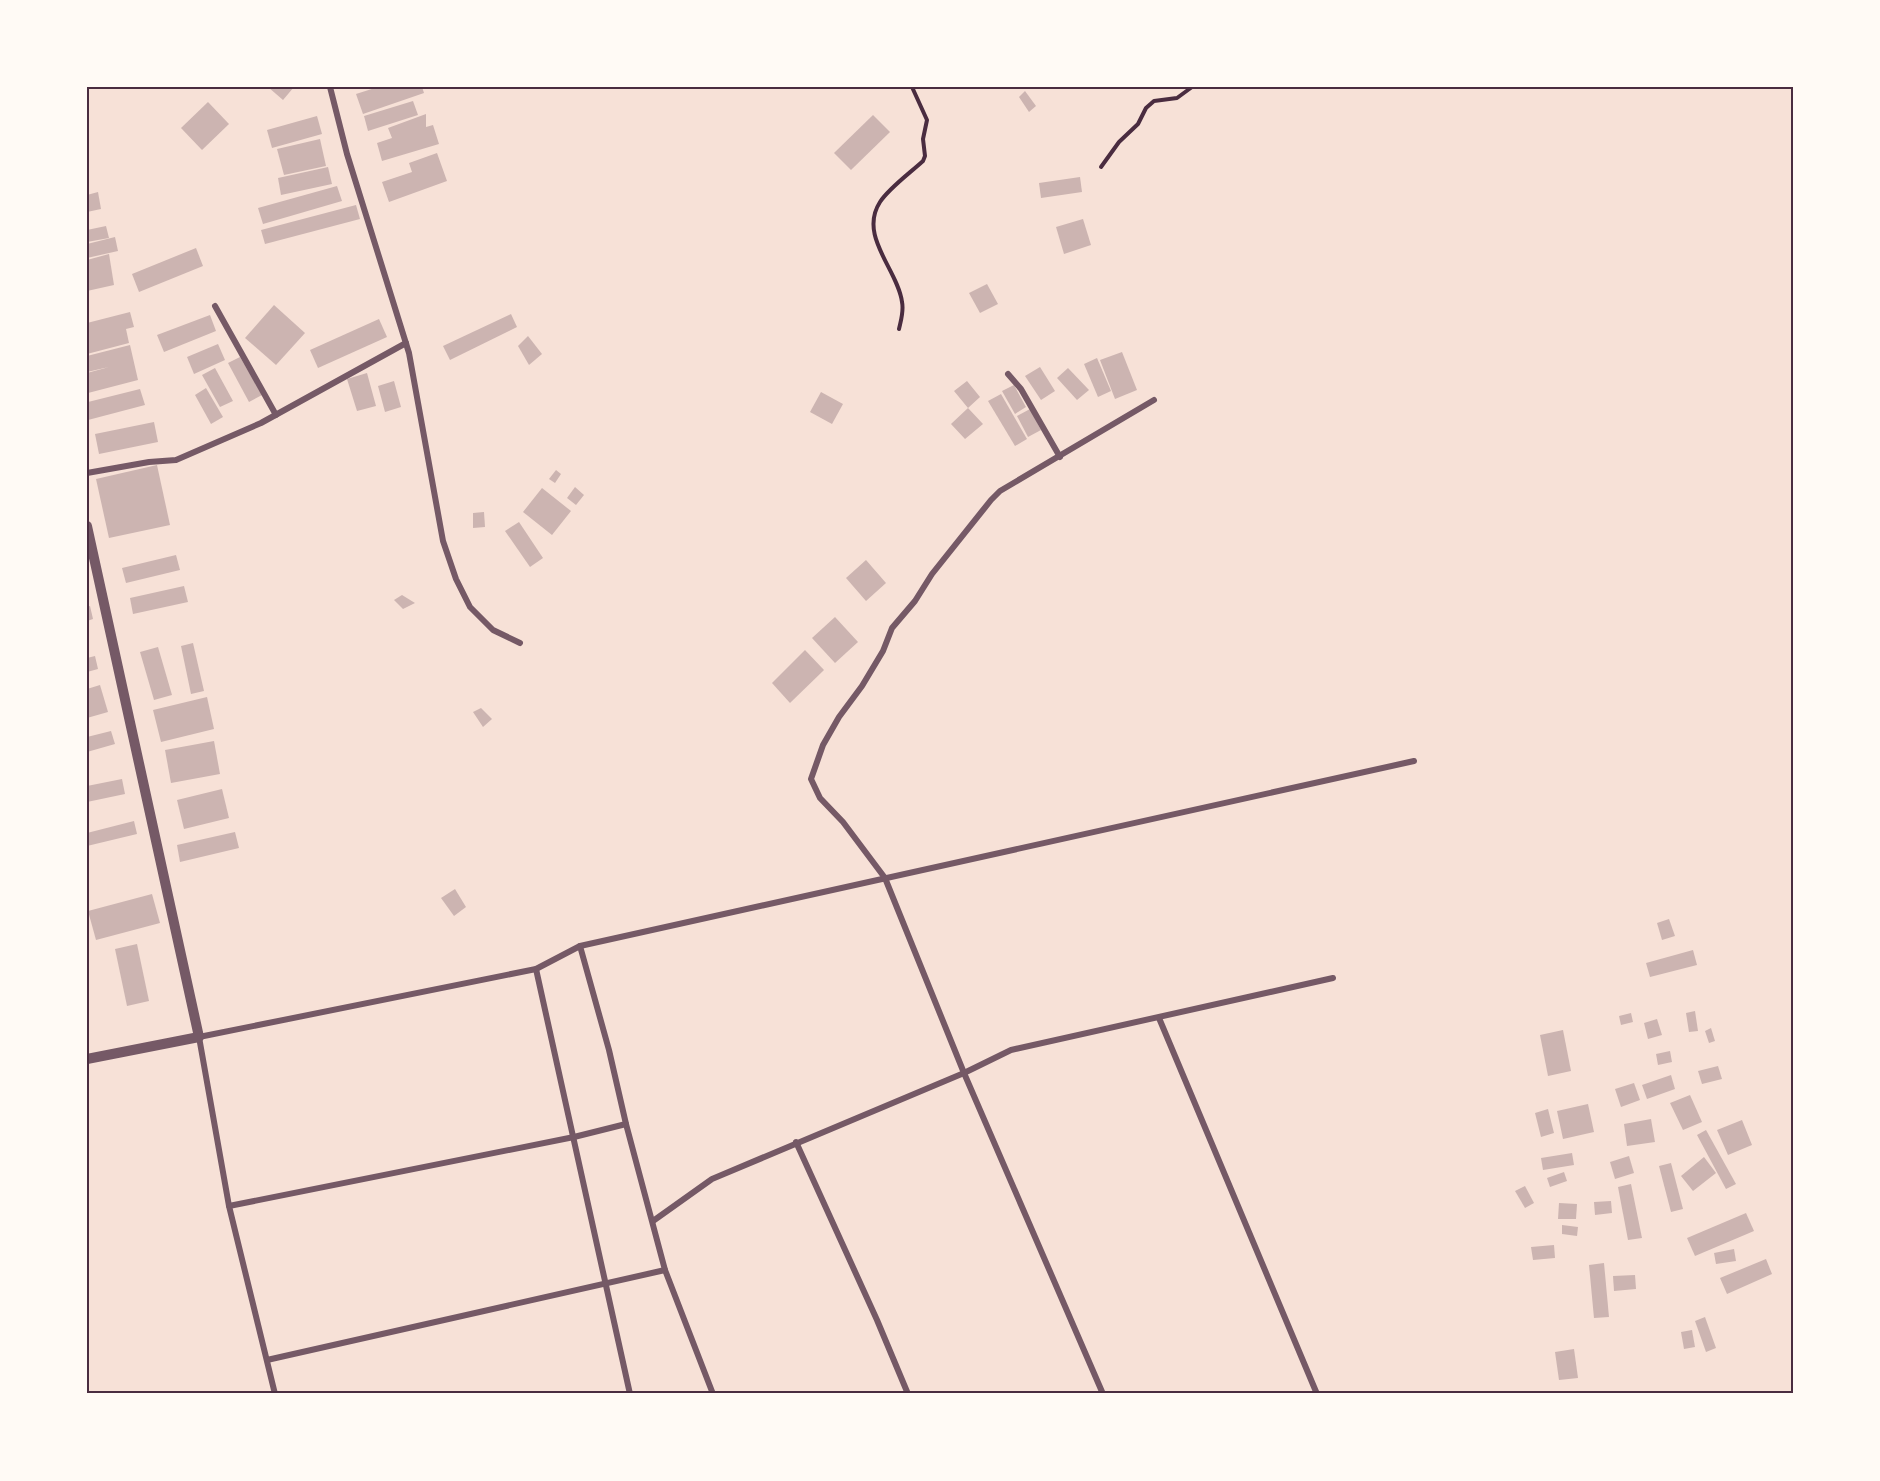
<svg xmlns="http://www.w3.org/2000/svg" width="1880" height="1481" font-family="Signika,sans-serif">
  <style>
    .building { fill: #ccb4b1 }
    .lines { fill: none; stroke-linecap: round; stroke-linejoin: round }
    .path { stroke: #4a2c40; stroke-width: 4 }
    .minor { stroke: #755966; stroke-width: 6 }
    .tertiary { stroke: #755966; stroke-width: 10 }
    .neatline { fill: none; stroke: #4a2c40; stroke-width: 2 }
  </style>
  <rect width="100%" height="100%" fill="#f7e1d7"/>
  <g class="building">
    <polygon points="268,87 294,87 283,100"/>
    <polygon points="378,87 422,87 424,93 363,114 356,94"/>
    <polygon points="1025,91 1036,106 1029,112 1019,97"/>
    <polygon points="413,101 418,115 368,131 364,116"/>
    <polygon points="208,102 229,124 202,150 181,128"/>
    <polygon points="426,114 426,127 433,125 439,144 382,161 377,143 392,138 388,128"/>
    <polygon points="873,115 890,132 851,170 834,153"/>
    <polygon points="317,116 322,134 272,148 267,130"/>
    <polygon points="320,139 326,166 284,175 277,149"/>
    <polygon points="437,153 447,181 389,202 382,182 412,172 409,163"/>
    <polygon points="328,167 332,184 281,195 278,178"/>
    <polygon points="1080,177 1082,192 1041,198 1039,183"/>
    <polygon points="337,186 342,201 263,224 258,208"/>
    <polygon points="98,192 101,209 87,212 87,195"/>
    <polygon points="356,205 360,219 265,244 261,230"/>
    <polygon points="1083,219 1091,245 1064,254 1056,227"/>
    <polygon points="106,226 109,238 87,242 87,230"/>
    <polygon points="115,237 118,251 87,258 87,244"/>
    <polygon points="196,248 203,266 139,292 132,274"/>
    <polygon points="109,254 114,285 87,291 87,260"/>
    <polygon points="987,284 998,304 980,313 969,293"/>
    <polygon points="274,305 305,333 276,365 245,338"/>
    <polygon points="130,312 134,327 126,329 129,343 87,354 87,323"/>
    <polygon points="511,314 517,327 450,360 443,346"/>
    <polygon points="210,315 216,331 164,352 157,335"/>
    <polygon points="379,319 387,337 318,368 310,350"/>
    <polygon points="528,336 542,354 529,365 518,346"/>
    <polygon points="218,344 225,360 194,374 187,357"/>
    <polygon points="130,345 138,380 88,393 87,373 109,367 87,372 87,356"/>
    <polygon points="1122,352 1137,390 1115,399 1100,360"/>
    <polygon points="240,357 262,395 249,402 228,363"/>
    <polygon points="1097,358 1111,391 1098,397 1084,364"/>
    <polygon points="1040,367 1055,391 1041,400 1025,376"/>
    <polygon points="215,368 233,401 220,407 202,375"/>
    <polygon points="1068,368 1089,390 1077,400 1057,378"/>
    <polygon points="367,373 376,406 357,411 347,379"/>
    <polygon points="394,381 401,407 385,412 378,386"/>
    <polygon points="967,381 980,397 968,408 983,424 965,439 951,424 968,408 954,391"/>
    <polygon points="1014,385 1026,407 1015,414 1002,391"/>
    <polygon points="206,388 223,417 211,424 195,395"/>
    <polygon points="140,389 145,405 88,420 88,402"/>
    <polygon points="821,392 843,404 832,424 810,412"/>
    <polygon points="1001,394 1027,439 1015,446 988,401"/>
    <polygon points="1030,409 1041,430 1028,437 1017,416"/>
    <polygon points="154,422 158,442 99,454 95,434"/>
    <polygon points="157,465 170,525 109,538 96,479"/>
    <polygon points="556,470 561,474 555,483 549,479"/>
    <polygon points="575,487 584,495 576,505 567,498"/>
    <polygon points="542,488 571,511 552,535 523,512"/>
    <polygon points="484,512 485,527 473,528 473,513"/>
    <polygon points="519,522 543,558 530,567 505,531"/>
    <polygon points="176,555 180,570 126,583 122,568"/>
    <polygon points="866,560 886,583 866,601 846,578"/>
    <polygon points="184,586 188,602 133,614 130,598"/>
    <polygon points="402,595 415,603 403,609 394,600"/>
    <polygon points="90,606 93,619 87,621 87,607"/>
    <polygon points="835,617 858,642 835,663 812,638"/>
    <polygon points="193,643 204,691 191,694 181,646"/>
    <polygon points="158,647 172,695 154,700 140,652"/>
    <polygon points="805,650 824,670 790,703 772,683"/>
    <polygon points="95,656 98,669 87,672 87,658"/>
    <polygon points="100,685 108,712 87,718 87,689"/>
    <polygon points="207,697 214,729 161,742 153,710"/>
    <polygon points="481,708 492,719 483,727 473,712"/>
    <polygon points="111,731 115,744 87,752 87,737"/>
    <polygon points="214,741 220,774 171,783 165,750"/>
    <polygon points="122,779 125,794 87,802 87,786"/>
    <polygon points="222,789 229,818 184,829 177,800"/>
    <polygon points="134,821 137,834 87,846 87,833"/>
    <polygon points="235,832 239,848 180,862 177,845"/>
    <polygon points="455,889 466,907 454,916 441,898"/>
    <polygon points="152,894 160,923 96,940 88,911"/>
    <polygon points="1669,919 1675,936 1662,940 1657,923"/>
    <polygon points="137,944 149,1001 127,1006 115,949"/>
    <polygon points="1693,950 1697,965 1650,977 1646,963"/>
    <polygon points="1695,1011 1698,1031 1689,1032 1686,1013"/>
    <polygon points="1631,1013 1633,1022 1621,1025 1619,1016"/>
    <polygon points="1657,1019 1662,1035 1648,1039 1644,1023"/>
    <polygon points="1711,1028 1715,1041 1709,1043 1705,1031"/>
    <polygon points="1563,1030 1571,1071 1548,1076 1540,1035"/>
    <polygon points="1670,1051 1672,1062 1658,1065 1656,1054"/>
    <polygon points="1718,1066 1722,1079 1702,1084 1698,1071"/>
    <polygon points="1671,1075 1675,1089 1647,1099 1642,1085"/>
    <polygon points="1634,1083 1640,1100 1621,1107 1615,1089"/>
    <polygon points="1690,1095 1702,1122 1683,1130 1670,1103"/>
    <polygon points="1588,1104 1594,1132 1563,1139 1557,1111"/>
    <polygon points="1548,1109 1554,1133 1541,1137 1535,1113"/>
    <polygon points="1651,1119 1655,1142 1627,1146 1624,1124"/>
    <polygon points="1742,1120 1752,1145 1728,1155 1717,1130"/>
    <polygon points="1706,1130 1736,1184 1726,1189 1697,1135"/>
    <polygon points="1572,1153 1574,1165 1543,1170 1541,1158"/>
    <polygon points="1629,1156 1634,1173 1615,1179 1610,1162"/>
    <polygon points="1704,1157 1716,1173 1693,1191 1681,1176"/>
    <polygon points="1671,1163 1683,1209 1671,1212 1659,1166"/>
    <polygon points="1564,1172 1567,1181 1550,1187 1547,1178"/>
    <polygon points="1631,1184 1642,1238 1628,1240 1618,1187"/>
    <polygon points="1525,1186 1534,1203 1525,1208 1515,1191"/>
    <polygon points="1611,1201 1612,1213 1595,1215 1594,1202"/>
    <polygon points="1559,1203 1577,1204 1576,1219 1558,1219"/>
    <polygon points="1746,1213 1754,1231 1695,1256 1687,1238"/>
    <polygon points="1562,1225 1578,1227 1577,1236 1562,1234"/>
    <polygon points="1554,1245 1555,1258 1533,1260 1531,1247"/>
    <polygon points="1734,1249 1736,1261 1716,1264 1714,1253"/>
    <polygon points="1766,1259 1772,1274 1727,1294 1720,1278"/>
    <polygon points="1604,1263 1609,1317 1594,1318 1589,1265"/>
    <polygon points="1635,1275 1636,1289 1614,1291 1613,1276"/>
    <polygon points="1705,1317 1716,1348 1706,1352 1695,1321"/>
    <polygon points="1692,1330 1695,1347 1684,1349 1681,1332"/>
    <polygon points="1574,1349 1578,1378 1559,1380 1555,1352"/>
  </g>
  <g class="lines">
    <g class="path">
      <polyline points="1101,167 1119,142 1138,124 1146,108 1154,101 1177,98 1192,87"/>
      <path d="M899 329C901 320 904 311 902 302 898 270 858 236 880 202 889 188 910 173 923 161L925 156 923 139 927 120 912 87"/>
    </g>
    <g class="minor">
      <polyline points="330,87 347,154 409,353 443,541 456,579 470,607 493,630 520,643"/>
      <polyline points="215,306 276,415"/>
      <polyline points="1008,374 1021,389 1060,457"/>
      <polyline points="87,473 149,462 176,460 261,423 406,343"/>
      <polyline points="580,946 609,1050 626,1124 665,1270 713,1394"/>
      <polyline points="536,969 630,1394"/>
      <polyline points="1159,1018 1317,1394"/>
      <polyline points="796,1142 877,1320 908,1394"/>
      <polyline points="229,1206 574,1137 626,1124"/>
      <polyline points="653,1221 712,1179 964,1073 1011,1050 1333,978"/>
      <polyline points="267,1360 665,1270"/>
      <polyline points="275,1394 229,1206 199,1037 536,969 580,946 1414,761"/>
      <polyline points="1103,1394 964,1073 885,878 843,822 820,798 811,779 823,745 839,717 862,686 883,651 892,628 915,601 932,574 991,500 1000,491 1154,400"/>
    </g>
    <polyline class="tertiary" points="87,526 199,1037 87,1059"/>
  </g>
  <rect width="1880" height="1481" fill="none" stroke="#fffaf5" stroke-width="177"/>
  <rect x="88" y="88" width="1704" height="1304" class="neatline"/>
</svg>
